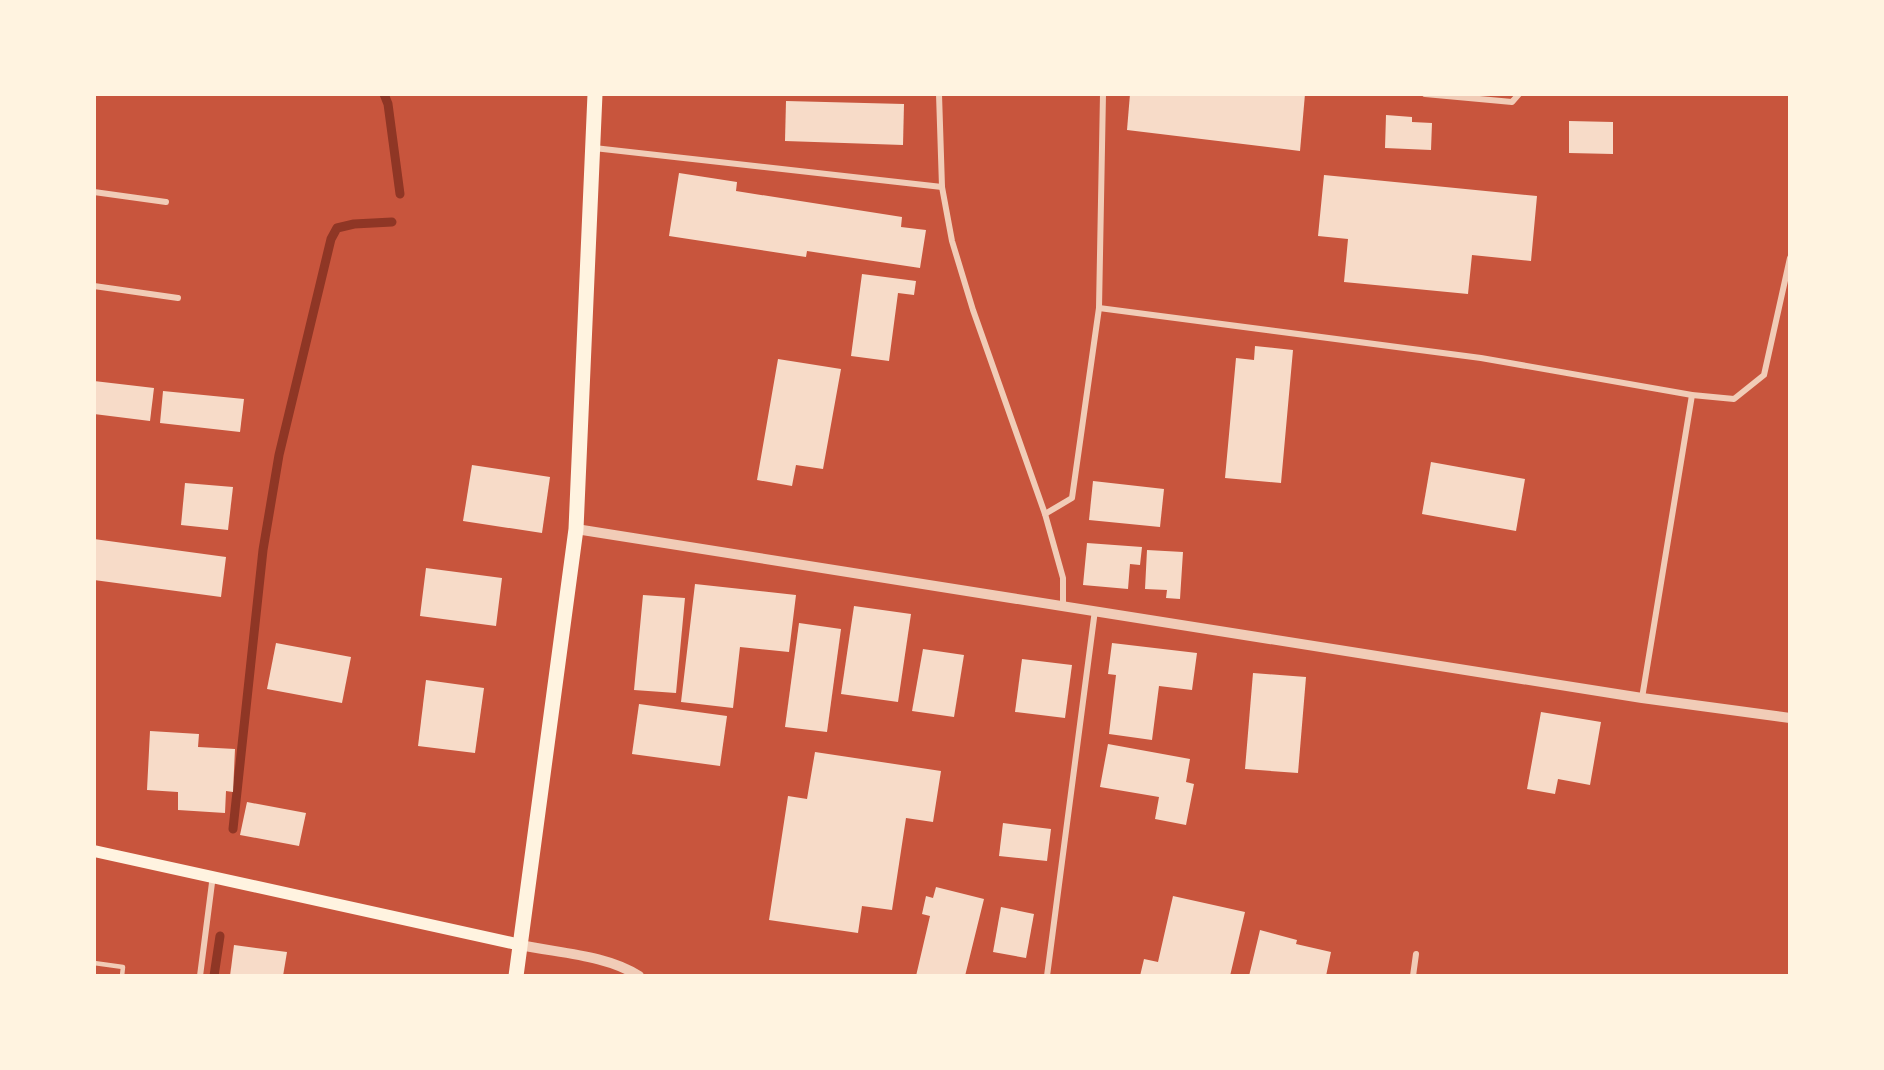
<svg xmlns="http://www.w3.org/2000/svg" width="1884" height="1070" font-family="Signika,sans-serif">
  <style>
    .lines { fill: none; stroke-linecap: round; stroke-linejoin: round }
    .stream { stroke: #8f3625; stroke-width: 9 }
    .building { fill: #f7dbc8 }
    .service { stroke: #f1ccb7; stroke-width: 4.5 }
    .minor { stroke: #f1ccb7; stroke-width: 6 }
    .tertiary { stroke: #f1ccb7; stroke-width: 10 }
    .secondary { stroke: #fff3e0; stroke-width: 12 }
    .primary { stroke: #fff3e0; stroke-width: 15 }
  </style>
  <rect width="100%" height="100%" fill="#c8553d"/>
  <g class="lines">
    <g class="stream">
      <polyline points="384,94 388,104 400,194"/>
      <polyline points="233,829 263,550 279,455 331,239 337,228 354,224 392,222"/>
      <polyline points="214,976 220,936"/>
    </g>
  </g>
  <g class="building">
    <polygon points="1130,94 1305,94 1300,151 1127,130"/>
    <polygon points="786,101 904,104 903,145 785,141"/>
    <polygon points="1386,115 1412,117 1412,122 1432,123 1431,150 1385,148"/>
    <polygon points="1569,121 1613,122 1613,154 1569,153"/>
    <polygon points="679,173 737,182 736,191 902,217 901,227 926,230 920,268 807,251 806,257 669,236"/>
    <polygon points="1324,175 1537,196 1531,261 1472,255 1468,294 1344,282 1348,239 1318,236"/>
    <polygon points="862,274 916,281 914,295 898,293 889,361 851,356"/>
    <polygon points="1255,346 1293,350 1281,483 1225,478 1236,358 1254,360"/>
    <polygon points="778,359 841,369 823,469 796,465 792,486 757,480"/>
    <polygon points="94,381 154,388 150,421 94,414"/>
    <polygon points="163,391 244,399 240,432 160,423"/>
    <polygon points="1431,462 1525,479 1516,531 1422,514"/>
    <polygon points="472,465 550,477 542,533 463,521"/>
    <polygon points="1093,481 1164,489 1160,527 1089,520"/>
    <polygon points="185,483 233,487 228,530 181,525"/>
    <polygon points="94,539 226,557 221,597 94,580"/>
    <polygon points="1087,543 1142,547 1140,565 1130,564 1128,589 1083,585"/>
    <polygon points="1147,550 1183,552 1180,599 1166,598 1167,590 1145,589"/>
    <polygon points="426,568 502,578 496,626 420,616"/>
    <polygon points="695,584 796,595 789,652 740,647 733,708 681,702"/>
    <polygon points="643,595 685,598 676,693 634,690"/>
    <polygon points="854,606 911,614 898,702 841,694"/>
    <polygon points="799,623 841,629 827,732 785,727"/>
    <polygon points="276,643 351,657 342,703 267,689"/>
    <polygon points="1112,643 1197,653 1192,690 1159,686 1152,740 1109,734 1116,675 1108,674"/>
    <polygon points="923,649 964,655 954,717 912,711"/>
    <polygon points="1022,659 1072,665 1065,718 1015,712"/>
    <polygon points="1253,673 1306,677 1298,773 1245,769"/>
    <polygon points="426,680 484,688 475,753 418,746"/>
    <polygon points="639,704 727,716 720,766 632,754"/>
    <polygon points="1541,712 1601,722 1590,785 1558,779 1555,794 1527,789"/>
    <polygon points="150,731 199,734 198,747 235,749 233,792 226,791 225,813 178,810 178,792 147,790"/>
    <polygon points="1108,744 1190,759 1186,782 1194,784 1186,825 1155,819 1159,797 1100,787"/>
    <polygon points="815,752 941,771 933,822 906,818 892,910 862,906 858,933 769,920 788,796 807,799"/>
    <polygon points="247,802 306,813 299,846 240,835"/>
    <polygon points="1003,823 1051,829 1047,861 999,856"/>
    <polygon points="936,887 984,899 965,976 916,976 930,916 922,914 926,896 933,898"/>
    <polygon points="1173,896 1245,912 1230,976 1140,976 1144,959 1158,962"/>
    <polygon points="1001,907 1034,914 1026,958 993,952"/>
    <polygon points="1260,930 1297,940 1296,944 1331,952 1326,976 1249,976"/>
    <polygon points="234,945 287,952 283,976 230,976"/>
  </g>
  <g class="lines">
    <polyline class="service" points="94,963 123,967 122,976"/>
    <g class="minor">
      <polyline points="939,94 942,187 952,241 973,310 1045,514 1063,578 1063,605"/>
      <polyline points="1425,94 1512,102 1519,94"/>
      <polyline points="594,148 942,187"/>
      <polyline points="94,192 166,202"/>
      <polyline points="94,286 178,298"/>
      <polyline points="1099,308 1481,358 1692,395 1734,399 1764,375 1790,258"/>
      <polyline points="1045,514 1072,498 1099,308 1103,94"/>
      <polyline points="1642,698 1692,395"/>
      <polyline points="200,976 213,875"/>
      <polyline points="1047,976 1095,610"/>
      <polyline points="1413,976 1416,954"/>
    </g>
    <g class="tertiary">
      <polyline points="576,529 1642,698 1790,718"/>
      <path d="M521 945C558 953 607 955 639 976"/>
    </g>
    <polyline class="secondary" points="94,851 521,945"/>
    <polyline class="primary" points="516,976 576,529 595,94"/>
  </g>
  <rect width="1884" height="1070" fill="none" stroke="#fff3e0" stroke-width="192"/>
</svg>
